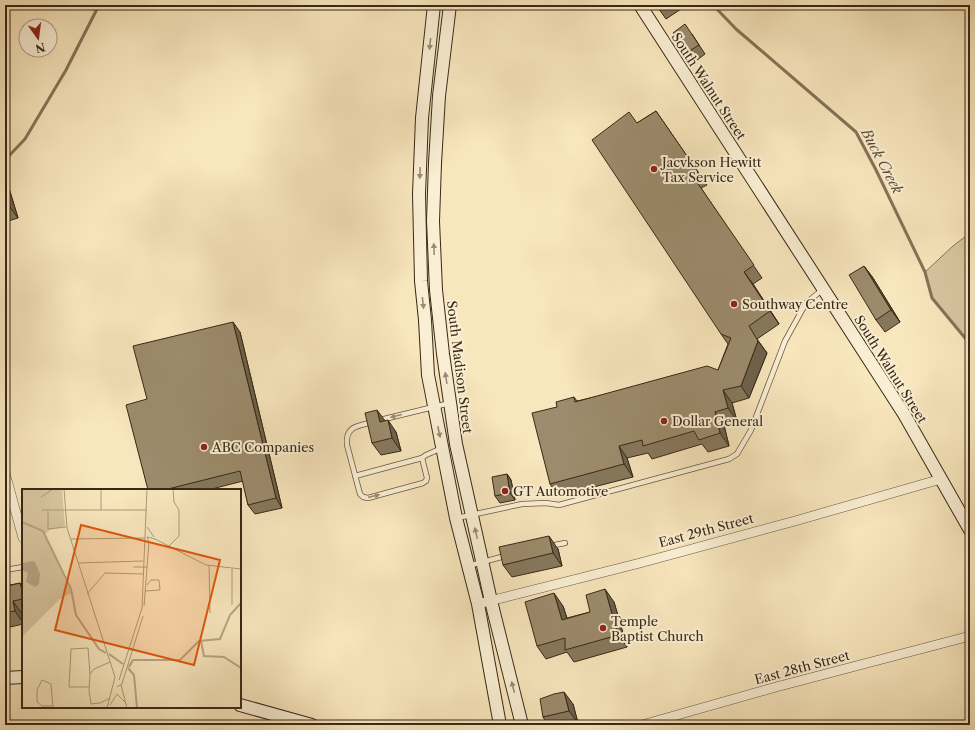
<svg xmlns="http://www.w3.org/2000/svg" width="975" height="730" font-family="'Libre Caslon Text',serif">
  <style>
    .green { fill: #d8c6a0; stroke: #88775a }
    .lines { fill: none; stroke-linecap: round; stroke-linejoin: round }
    .stream { stroke: #857358; stroke-width: 3 }
    .lane-casing { stroke: #69583f; stroke-width: 6 }
    .street-casing { stroke: #69583f; stroke-width: 10 }
    .secondary-casing { stroke: #392815; stroke-width: 14 }
    .lane { stroke: #faefd4; stroke-width: 4.5 }
    .street { stroke: #faefd4; stroke-width: 9 }
    .secondary { stroke: #faefd4; stroke-width: 12 }
    .wall { fill: #86785d; stroke: #392815 }
    .shaded-wall { fill: #6d614c; stroke: #392815 }
    .building { fill: #9c8b6c; stroke: #392815 }
    .oneway { fill: #9a8c74 }
    .poi-dot { fill: #8f2418; stroke: #faefd4; stroke-width: 1.5 }
    .labels { text-anchor: middle; dominant-baseline: central; stroke-width: 4; stroke-linejoin: round; paint-order: stroke }
    .street-label { font-size: 13px; fill: #392815; stroke: #faefd4 }
    .poi-label { font-size: 13px; fill: #392815; stroke: #faefd4; text-anchor: start }
    .water-label { font-size: 14px; font-style: italic; fill: #5f4e36; stroke: #faefd4 }
    .inset-river { fill: none; stroke: #b7a584; stroke-width: 2 }
    .inset-road { fill: none; stroke: #ac9a7a; stroke-width: 1 }
    .view { fill: #df570c; fill-opacity: 0.15; stroke: #df570c; stroke-width: 2 }
    .inset-edge { fill: none; stroke: #392815; stroke-width: 2 }
  </style>
  <rect width="100%" height="100%" fill="#f8e6bd"/>
  <filter id="stains"><feTurbulence type="fractalNoise" baseFrequency=".005" numOctaves="4"/><feColorMatrix values="0 0 0 0 .2 0 0 0 0 .09 0 0 0 0 .02 0 0 0 .5 -.17"/></filter>
  <radialGradient id="worn" r=".72"><stop offset=".6" stop-color="#630" stop-opacity="0"/><stop offset="1" stop-color="#630" stop-opacity=".3"/></radialGradient>
  <polygon class="green" points="970,233 970,344 932,298 925,272 953,246"/>
  <g class="lines">
    <g class="stream">
      <polyline points="713,5 736,29 856,132 876,170 925,272 932,298 970,344"/>
      <polyline points="5,160 25,139 66,70 98,7 106,5"/>
    </g>
    <defs>
      <g id="lane">
        <polyline points="380,420 450,403"/>
        <path d="M373 422C358 426 345 426 347 445L360 494 363 497 368 498 423 483 426 481 427 478 422 458 426 455 442 448"/>
        <polyline points="355,476 422,458"/>
        <polyline points="457,518 522,504 546,503 559,505 729,459 737,454 751,430 785,341 806,303 822,290"/>
        <polyline points="550,546 565,543"/>
        <polyline points="468,566 505,556"/>
        <polyline points="5,570 23,567"/>
      </g>
      <g id="street">
        <polyline points="5,473 23,538"/>
        <polyline points="478,604 640,563 795,521 941,479"/>
        <polyline points="642,725 776,687 970,636"/>
      </g>
      <g id="secondary">
        <polyline points="434,5 422,118 419,194 421,281 425,320 428,375 456,518 478,604 500,725"/>
        <polyline points="450,5 439,96 435,163 433,221 436,290 443,354 456,444 491,601 522,725"/>
        <polyline points="640,5 904,414 970,530"/>
        <polyline points="5,678 23,677"/>
        <polyline points="240,705 312,725"/>
      </g>
    </defs>
    <use href="#lane" class="lane-casing"/>
    <use href="#street" class="street-casing"/>
    <use href="#secondary" class="secondary-casing"/>
    <use href="#lane" class="lane"/>
    <use href="#street" class="street"/>
    <use href="#secondary" class="secondary"/>
  </g>
  <g class="wall">
    <polygon points="656,5 683,5 684,7 666,19"/>
    <polygon points="692,34 705,54 693,63 686,53"/>
    <polygon points="656,111 707,185 701,188 762,278 753,284 779,324 757,339 767,353 749,398 732,403 737,421 724,425 729,446 708,452 702,444 652,459 648,453 627,458 633,477 558,496 550,484 557,407 574,397 577,401 718,370 728,344 721,334 637,123"/>
    <polygon points="5,175 18,218 5,222"/>
    <polygon points="864,266 873,278 900,322 885,332 876,320"/>
    <polygon points="240,332 282,508 255,514 248,505 243,481 208,490 148,490 147,399"/>
    <polygon points="385,420 396,432 401,451 381,455 372,443"/>
    <polygon points="507,474 511,480 515,500 500,503 495,496"/>
    <polygon points="558,549 562,566 512,577 503,565"/>
    <polygon points="5,582 10,585 20,583 23,587 23,614 22,614 23,620 23,624 6,628 5,626"/>
    <polygon points="614,602 627,647 574,662 567,652 546,659 537,646 563,606 567,618 590,612"/>
    <polygon points="573,704 578,723 571,725 548,725 543,717"/>
  </g>
  <g class="shaded-wall">
    <polygon points="5,175 18,218 9,206 5,193"/>
    <polygon points="864,266 873,278 900,322 891,310"/>
    <polygon points="744,272 753,284 779,324 770,311"/>
    <polygon points="233,322 240,332 282,508 276,498"/>
    <polygon points="758,341 767,353 749,398 741,386"/>
    <polygon points="723,390 732,403 737,421 728,408"/>
    <polygon points="377,410 386,422 380,422"/>
    <polygon points="715,412 724,425 729,446 720,433"/>
    <polygon points="388,420 396,432 401,451 392,438"/>
    <polygon points="619,446 627,458 633,477 624,464"/>
    <polygon points="507,474 511,480 515,500 510,493"/>
    <polygon points="549,536 558,549 562,566 553,553"/>
    <polygon points="20,583 23,587 23,594"/>
    <polygon points="605,589 614,602 627,647 618,635"/>
    <polygon points="554,593 563,606 571,632 562,620"/>
    <polygon points="13,601 22,614 23,623 15,611"/>
    <polygon points="564,692 573,704 578,723 569,711"/>
  </g>
  <g class="building">
    <polygon points="656,5 666,5 659,9"/>
    <polygon points="685,24 699,45 686,53 673,33"/>
    <polygon points="656,111 698,172 692,175 754,265 744,272 770,311 749,326 758,341 741,386 723,390 728,408 715,412 720,433 699,440 694,431 643,446 642,440 619,446 624,464 550,484 532,413 557,407 556,402 574,397 575,402 707,366 718,370 731,338 721,334 592,140 629,112 637,123"/>
    <polygon points="5,193 9,206 5,207"/>
    <polygon points="864,266 891,310 876,320 849,275"/>
    <polygon points="233,322 276,498 248,505 240,471 164,490 148,490 126,405 147,399 133,346"/>
    <polygon points="377,410 380,422 388,420 392,438 372,443 365,413"/>
    <polygon points="507,474 510,493 495,496 492,477"/>
    <polygon points="549,536 553,553 503,565 499,547"/>
    <polygon points="5,582 7,582 8,586 20,583 23,594 23,599 13,601 15,611 5,613"/>
    <polygon points="605,589 618,635 565,650 565,638 537,646 525,602 554,593 562,620 590,612 586,595"/>
    <polygon points="564,692 569,711 543,717 540,699 554,694"/>
    <polygon points="94,722 95,725 83,725"/>
  </g>
  <defs><path id="oneway-solid" d="M-6-.8H1V-3.2L6.5 0L1 3.2V.8H-6Z"/></defs>
  <g class="oneway">
    <use href="#oneway-solid" transform="translate(430 44) rotate(96)"/>
    <use href="#oneway-solid" transform="translate(420 173) rotate(92)"/>
    <use href="#oneway-solid" transform="translate(434 249) rotate(-92)"/>
    <use href="#oneway-solid" transform="translate(423 303) rotate(84)"/>
    <use href="#oneway-solid" transform="translate(446 378) rotate(-99)"/>
    <use href="#oneway-solid" transform="translate(396 416) rotate(166)"/>
    <use href="#oneway-solid" transform="translate(439 432) rotate(78)"/>
    <use href="#oneway-solid" transform="translate(374 496) rotate(-13)"/>
    <use href="#oneway-solid" transform="translate(476 533) rotate(-103)"/>
    <use href="#oneway-solid" transform="translate(513 687) rotate(-104)"/>
  </g>
  <g class="poi-dot">
    <circle cx="654" cy="169" r="4"/>
    <circle cx="734" cy="304" r="4"/>
    <circle cx="664" cy="421" r="4"/>
    <circle cx="204" cy="447" r="4"/>
    <circle cx="505" cy="491" r="4"/>
    <circle cx="603" cy="628" r="4"/>
  </g>
  <g class="labels">
    <g class="street-label">
      <text transform="translate(709 86) rotate(57)">South Walnut Street</text>
      <text transform="translate(460 367) rotate(83)">South Madison Street</text>
      <text transform="translate(891 369) rotate(58)">South Walnut Street</text>
      <text transform="translate(706 530) rotate(-15)">East 29th Street</text>
      <text transform="translate(802 667) rotate(-15)">East 28th Street</text>
    </g>
    <g class="poi-label">
      <text x="662" y="162">Jacvkson Hewitt<tspan x="662" dy="15">Tax Service</tspan></text>
      <text x="742" y="304">Southway Centre</text>
      <text x="672" y="421">Dollar General</text>
      <text x="212" y="447">ABC Companies</text>
      <text x="513" y="491">GT Automotive</text>
      <text x="611" y="621">Temple<tspan x="611" dy="15">Baptist Church</tspan></text>
    </g>
    <g class="water-label">
      <text transform="translate(882 161) rotate(62)">Buck Creek</text>
    </g>
  </g>
  <g transform="translate(22 489)">
    <rect width="219" height="219" fill="#f8e6bd"/>
    <path d="M0 0H40L43 37 28 41 23 45 49 104 38 110 0 148Z" fill="#d8c6a0"/>
    <path d="M10 72 13 73 18 85 17 95 13 98 4 93 6 84 0 81V74Z" fill="#b7a584"/>
    <path class="inset-river" d="M0 33 21 42 49 100 54 126 77 160 84 164M179 152 182 167 202 168 219 179M87 165 101 175M107 178 111 171H158L177 152 198 150 208 126 219 114M106 179 112 186 115 219"/>
    <path class="inset-road" d="M42 0 45 39 93 188 85 219M79 0V21M19 8 31 0M20 21H125M26 22V40L44 38M125 38 132 48M125 48 133 50 184 76 219 80M49 50 123 49M147 57 157 47V21L152 13 151 0M56 74 121 72M187 77 188 124M111 78H125M210 80V116M123 102 138 101 137 91H129L125 96M65 105 83 84 122 85M122 117 127 53 125 48M88 173 72 180 68 185 67 202 69 215 78 214 88 209M97 191 120 119 125 0M99 196 105 219M67 198H47L49 160 66 159 68 185M95 198 100 195 121 127M88 216 95 205 103 213M30 217H20L15 213V201L20 191 29 195 31 219"/>
    <path class="view" d="M59 36 198 71 172 176 33 141Z"/>
    <rect width="219" height="219" class="inset-edge"/>
  </g>
  <rect width="975" height="730" fill="none" stroke="#f8e6bd" stroke-width="20"/>
  <rect x="6" y="6" width="963" height="718" fill="none" stroke="#392815" stroke-width="2"/>
  <rect x="10" y="10" width="955" height="710" fill="none" stroke="#392815"/>
  <g transform="translate(38 38) rotate(166)"><circle r="19" fill="#faefd4" stroke="#ad9f88"/>
  <path d="M0-3L7 15L0 10L-7 15Z" fill="#8f2418"/>
  <text y="-6" font-size="11" font-weight="bold" text-anchor="middle" fill="#392815">N</text>
  </g>
  <rect width="100%" height="100%" filter="url(#stains)"/>
  <rect width="100%" height="100%" fill="url(#worn)"/>
</svg>
